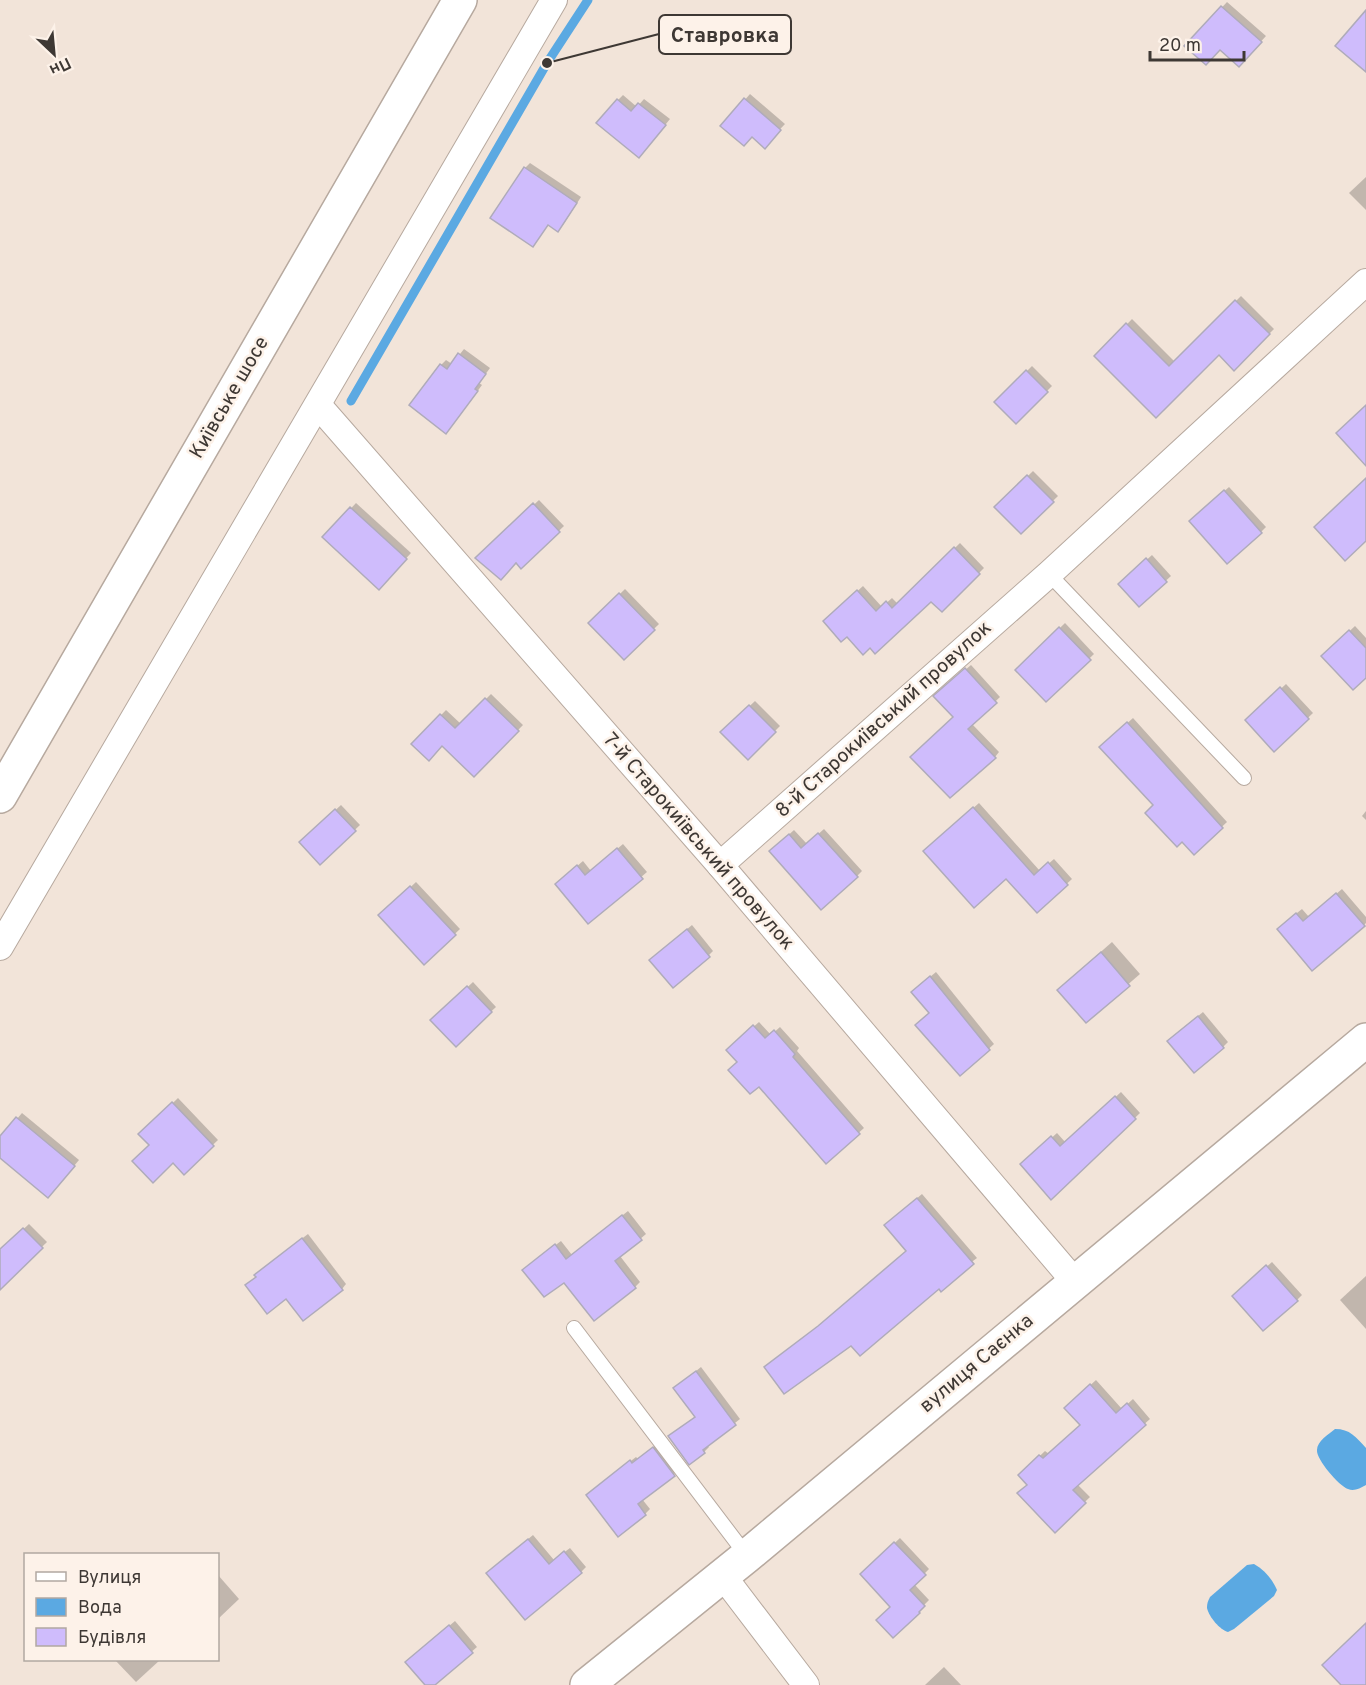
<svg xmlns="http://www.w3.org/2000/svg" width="1366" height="1685" font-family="Overpass,sans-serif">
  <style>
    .water { fill: #5ba9e2 }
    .shadow { fill: #0003 }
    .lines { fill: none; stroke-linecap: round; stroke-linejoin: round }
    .stream { stroke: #5ba9e2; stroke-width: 9 }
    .building { fill: #cfbcfc; stroke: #afabba; stroke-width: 1.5 }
    .service-casing { stroke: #b7a99f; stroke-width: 16 }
    .minor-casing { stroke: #b7a99f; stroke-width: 28 }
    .tertiary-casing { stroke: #b7a99f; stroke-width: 36 }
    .primary-casing { stroke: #b7a99f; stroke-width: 36 }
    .service { stroke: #fff; stroke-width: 14 }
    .minor { stroke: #fff; stroke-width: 26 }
    .tertiary { stroke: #fff; stroke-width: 33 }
    .primary { stroke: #fff; stroke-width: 33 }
    .labels { text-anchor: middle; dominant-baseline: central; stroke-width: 5; stroke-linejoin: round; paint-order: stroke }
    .street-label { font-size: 20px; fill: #3e3834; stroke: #fdf2e9 }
    .leader { fill: none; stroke: #3e3834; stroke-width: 2 }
    .callout-dot { fill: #3e3834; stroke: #fdf2e9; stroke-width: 2 }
    .callout { fill: #fdf2e9; stroke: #3e3834; stroke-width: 2 }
    .callout-label { font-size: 21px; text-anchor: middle; font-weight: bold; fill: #3e3834 }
  </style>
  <rect width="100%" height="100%" fill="#f2e4d9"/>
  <g class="water">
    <path d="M1335 1429C1350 1429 1356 1437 1366 1448V1485C1360 1488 1354 1492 1348 1489 1339 1486 1316 1459 1317 1450 1317 1441 1329 1434 1335 1429Z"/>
    <path d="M1254 1564C1265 1570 1272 1579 1277 1590L1274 1596 1234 1629 1228 1632C1220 1630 1209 1617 1207 1608 1207 1603 1208 1601 1210 1597L1247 1565Z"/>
  </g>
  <g class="shadow">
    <polygon points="1227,2 1266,36 1244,60 1220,48 1186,46"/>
    <polygon points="750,94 785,124 764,146 752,136 722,126"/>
    <polygon points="623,95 637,107 644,99 670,119 644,151 618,100"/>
    <polygon points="530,163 581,197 563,225 558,230 549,224 533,245 525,168"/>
    <polygon points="1366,177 1366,210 1349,193"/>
    <polygon points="1241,296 1274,329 1234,369 1219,353 1156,415 1096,356 1132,319 1175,362"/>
    <polygon points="464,349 490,368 479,383 482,385 451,427 411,405 441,365 446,360 452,364"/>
    <polygon points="1032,366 1052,386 1016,422 996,402"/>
    <polygon points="1033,471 1058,496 1021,532 996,507"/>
    <polygon points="1229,487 1266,527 1261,532 1196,516"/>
    <polygon points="539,500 564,526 521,567 516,561 477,558"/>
    <polygon points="356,503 411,553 379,588 324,537"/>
    <polygon points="960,543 984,568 942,610 932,600 870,646 847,635 825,621 863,586 882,607 892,598 898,604"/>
    <polygon points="1152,555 1171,576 1139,605 1120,584"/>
    <polygon points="625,589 659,624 624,658 590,623"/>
    <polygon points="1065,623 1094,654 1046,700 1017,670"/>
    <polygon points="1355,626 1366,638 1366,675 1323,656"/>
    <polygon points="971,665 1000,697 972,724 999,752 995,757 955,717 940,692"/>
    <polygon points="1286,684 1313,713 1274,750 1247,720"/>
    <polygon points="491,694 523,725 474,775 442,745 413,744 446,710 461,724"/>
    <polygon points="755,701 780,726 748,758 722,732"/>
    <polygon points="1133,718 1227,822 1194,853 1155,805 1101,747"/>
    <polygon points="979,803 1040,871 1054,859 1072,879 1037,911 1006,877 930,846"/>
    <polygon points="341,805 360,825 320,863 301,842"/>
    <polygon points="1366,811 1366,820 1362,816"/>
    <polygon points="824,829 862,871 857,876 771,851 794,830 807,844"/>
    <polygon points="623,844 647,872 589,922 562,879 583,861 591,871"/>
    <polygon points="416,882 460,929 424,963 381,915"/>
    <polygon points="1342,889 1366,917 1366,923 1364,925 1283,924 1302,909 1309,917"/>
    <polygon points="692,925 713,951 709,955 656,955"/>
    <polygon points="1112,942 1140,974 1086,1021 1070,979"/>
    <polygon points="936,972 994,1044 961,1074 918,987"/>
    <polygon points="473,982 496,1007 456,1044 433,1020"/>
    <polygon points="1203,1012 1228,1042 1223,1047 1174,1036"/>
    <polygon points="759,1022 771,1035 780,1027 799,1048 797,1051 864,1128 826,1162 739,1062 733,1045"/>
    <polygon points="1121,1092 1140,1113 1052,1197 1027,1160 1057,1133 1066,1143"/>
    <polygon points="178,1098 218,1140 184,1172 173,1161 151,1145 141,1134"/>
    <polygon points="22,1113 79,1160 53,1191 0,1156 0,1139"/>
    <polygon points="922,1194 977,1258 939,1286 851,1344 766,1367 825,1322 908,1250 891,1220"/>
    <polygon points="628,1211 646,1234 620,1256 640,1282 635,1287 564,1281 529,1265 561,1241 572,1255"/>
    <polygon points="29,1224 47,1242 7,1281 0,1275 0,1251"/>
    <polygon points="308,1234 346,1284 342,1289 286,1297 257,1277 261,1270"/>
    <polygon points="1272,1262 1302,1295 1297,1300 1239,1291"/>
    <polygon points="1366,1276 1366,1329 1340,1300"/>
    <polygon points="701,1367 740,1419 707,1445 709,1447 704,1452 675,1432 696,1416 675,1388"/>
    <polygon points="1096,1380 1122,1409 1133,1399 1150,1419 1077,1484 1090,1497 1055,1531 1029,1484 1020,1475 1045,1451 1049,1454 1082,1425 1071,1403"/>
    <polygon points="659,1443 679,1470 642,1499 650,1509 645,1514 593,1490 636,1457 638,1459"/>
    <polygon points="533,1535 554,1560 570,1548 586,1567 581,1572 493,1568"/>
    <polygon points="900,1538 929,1569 914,1584 929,1600 923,1606 892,1606 862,1574"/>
    <polygon points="218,1575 239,1599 218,1619"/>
    <polygon points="455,1621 477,1647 433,1685 426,1685 412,1657"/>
    <polygon points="115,1660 160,1660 136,1682"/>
    <polygon points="944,1667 961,1685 925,1685"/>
  </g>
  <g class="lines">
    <polyline class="stream" points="351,401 547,63 588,0"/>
  </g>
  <g class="building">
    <polygon points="1221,6 1262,42 1239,67 1220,50 1206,65 1184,46"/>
    <polygon points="1366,10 1366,72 1335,46"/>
    <polygon points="744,98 781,130 765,149 752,137 744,146 720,126"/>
    <polygon points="617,99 631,111 638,103 666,125 639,158 596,123"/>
    <polygon points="524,167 577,203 558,232 548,225 533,247 490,218"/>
    <polygon points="1235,300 1270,334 1234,371 1219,355 1156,418 1094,356 1126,323 1169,366"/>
    <polygon points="458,353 486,374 475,389 478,391 446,434 409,405 440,364 447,369"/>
    <polygon points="1026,370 1048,392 1016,424 994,402"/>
    <polygon points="1366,405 1366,466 1336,433"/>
    <polygon points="1027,475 1054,502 1021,534 994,507"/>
    <polygon points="1366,478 1366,541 1345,561 1314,527"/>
    <polygon points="1224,490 1262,533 1227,564 1189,521"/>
    <polygon points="533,503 560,532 521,569 516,563 501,580 475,558"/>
    <polygon points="350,507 407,559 379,590 322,537"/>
    <polygon points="954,547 980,574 942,612 931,602 875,654 870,648 863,655 847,637 841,642 823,621 857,590 876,611 886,601 892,608"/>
    <polygon points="1146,558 1167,582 1139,607 1118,584"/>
    <polygon points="619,593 655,630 624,660 588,623"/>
    <polygon points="1059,627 1091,660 1046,702 1015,670"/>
    <polygon points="1349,630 1366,648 1366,678 1353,690 1321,656"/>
    <polygon points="965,668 997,703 968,729 996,758 950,798 910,757 953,717 933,696"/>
    <polygon points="1280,687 1309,719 1274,752 1245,720"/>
    <polygon points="485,698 519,731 474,777 442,746 429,761 411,744 440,714 455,728"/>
    <polygon points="749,705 776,732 748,760 720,732"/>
    <polygon points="1127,722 1223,828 1194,855 1182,842 1177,847 1145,813 1153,805 1099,747"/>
    <polygon points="973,807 1034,875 1048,862 1068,885 1037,913 1006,879 974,908 923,851"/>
    <polygon points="335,809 356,831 320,865 299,842"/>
    <polygon points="818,833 858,877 821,910 769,851 789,834 801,848"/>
    <polygon points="617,848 643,879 588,924 555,884 577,865 585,875"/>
    <polygon points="410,886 456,935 424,965 378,915"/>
    <polygon points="1336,893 1365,926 1312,971 1277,929 1296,913 1303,921"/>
    <polygon points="687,929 710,957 673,988 649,960"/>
    <polygon points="1101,952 1130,986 1086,1023 1057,990"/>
    <polygon points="930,976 990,1050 960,1076 915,1025 929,1013 911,992"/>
    <polygon points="467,986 492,1012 456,1047 430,1020"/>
    <polygon points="1198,1016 1224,1048 1194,1073 1167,1041"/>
    <polygon points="753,1025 765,1038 774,1030 795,1054 793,1057 860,1134 826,1164 759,1087 750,1094 728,1070 737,1062 726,1050"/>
    <polygon points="1115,1096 1136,1119 1051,1200 1020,1164 1051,1136 1060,1146"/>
    <polygon points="172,1102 214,1146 184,1175 173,1163 153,1183 132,1161 149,1145 138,1134"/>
    <polygon points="16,1117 75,1166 48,1198 0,1158 0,1136"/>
    <polygon points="917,1198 974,1264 941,1292 939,1289 860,1356 851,1346 784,1394 764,1367 818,1326 906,1251 884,1225"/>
    <polygon points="622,1215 642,1240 615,1261 636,1288 594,1321 564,1283 544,1297 522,1270 555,1244 566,1259"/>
    <polygon points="23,1228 43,1248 0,1290 0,1249"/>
    <polygon points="302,1238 343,1290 303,1321 286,1299 267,1314 245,1285 256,1277 254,1275"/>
    <polygon points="1266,1265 1298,1301 1263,1331 1232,1296"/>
    <polygon points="696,1371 736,1425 703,1450 705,1453 689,1465 668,1436 695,1417 673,1388"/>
    <polygon points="1090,1384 1116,1413 1127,1403 1146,1425 1073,1490 1086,1503 1055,1533 1017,1493 1027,1485 1018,1475 1039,1455 1043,1458 1080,1425 1064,1408"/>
    <polygon points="653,1447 675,1476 638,1504 646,1515 618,1537 586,1495 630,1460 632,1463"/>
    <polygon points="528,1539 549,1564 564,1551 582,1573 525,1620 486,1573"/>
    <polygon points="894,1542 926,1575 910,1590 925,1606 919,1612 920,1613 893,1638 876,1620 890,1607 860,1574"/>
    <polygon points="1366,1623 1366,1685 1341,1685 1322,1665"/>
    <polygon points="449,1625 473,1653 435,1685 425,1685 405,1662"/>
  </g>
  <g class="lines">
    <defs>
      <g id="service">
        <polyline points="1049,574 1244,778"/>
        <polyline points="574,1328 747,1556"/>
      </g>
      <g id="minor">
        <polyline points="318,405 720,865 1075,1282"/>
        <polyline points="720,865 1049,574 1366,282"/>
        <polyline points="0,947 554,0"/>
        <polyline points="723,1576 806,1685"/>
      </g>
      <polyline id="tertiary" points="587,1685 747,1556 1366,1040"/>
      <polyline id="primary" points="0,796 460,0"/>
    </defs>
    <use href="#service" class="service-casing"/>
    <use href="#minor" class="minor-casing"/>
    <use href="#tertiary" class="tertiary-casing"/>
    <use href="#primary" class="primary-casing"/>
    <use href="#service" class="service"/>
    <use href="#minor" class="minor"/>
    <use href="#tertiary" class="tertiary"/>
    <use href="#primary" class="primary"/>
  </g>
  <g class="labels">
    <g class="street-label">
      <text transform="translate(230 398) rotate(-60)">Київське шосе</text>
      <text transform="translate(884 720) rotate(-42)">8-й Старокиївський провулок</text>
      <text transform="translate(698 842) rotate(49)">7-й Старокиївський провулок</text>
      <text transform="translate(977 1364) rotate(-40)">вулиця Саєнка</text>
    </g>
  </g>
  <path class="leader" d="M547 63L659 34"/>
  <circle class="callout-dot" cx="547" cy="63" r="6"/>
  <rect class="callout" x="659" y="15" width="132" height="39" rx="6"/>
  <g class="callout-label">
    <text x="725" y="42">Ставровка</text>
  </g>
  <rect x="24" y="1553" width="195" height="108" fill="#fdf2e9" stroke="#b1a8a1" stroke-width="1.5"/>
  <rect x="36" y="1572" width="30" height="9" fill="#ffffff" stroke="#b1a8a1" stroke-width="1.5"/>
  <text x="78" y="1583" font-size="18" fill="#3e3834">Вулиця</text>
  <rect x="36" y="1598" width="30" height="18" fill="#5ba9e2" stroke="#b1a8a1" stroke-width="1.5"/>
  <text x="78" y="1613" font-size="18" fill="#3e3834">Вода</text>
  <rect x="36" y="1628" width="30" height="18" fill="#cfbcfc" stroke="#b1a8a1" stroke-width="1.5"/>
  <text x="78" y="1643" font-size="18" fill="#3e3834">Будівля</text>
  <g transform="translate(54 54) rotate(154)" stroke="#fdf2e9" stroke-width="4.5" paint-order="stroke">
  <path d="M0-4.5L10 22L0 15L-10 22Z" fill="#3e3834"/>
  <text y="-9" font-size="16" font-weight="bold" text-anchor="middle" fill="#3e3834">Пн</text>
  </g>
  <path d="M1150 51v9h94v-9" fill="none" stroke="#3e3834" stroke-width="3"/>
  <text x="1159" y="51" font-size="18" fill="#3e3834" stroke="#fdf2e9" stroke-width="4.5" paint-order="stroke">20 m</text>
</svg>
